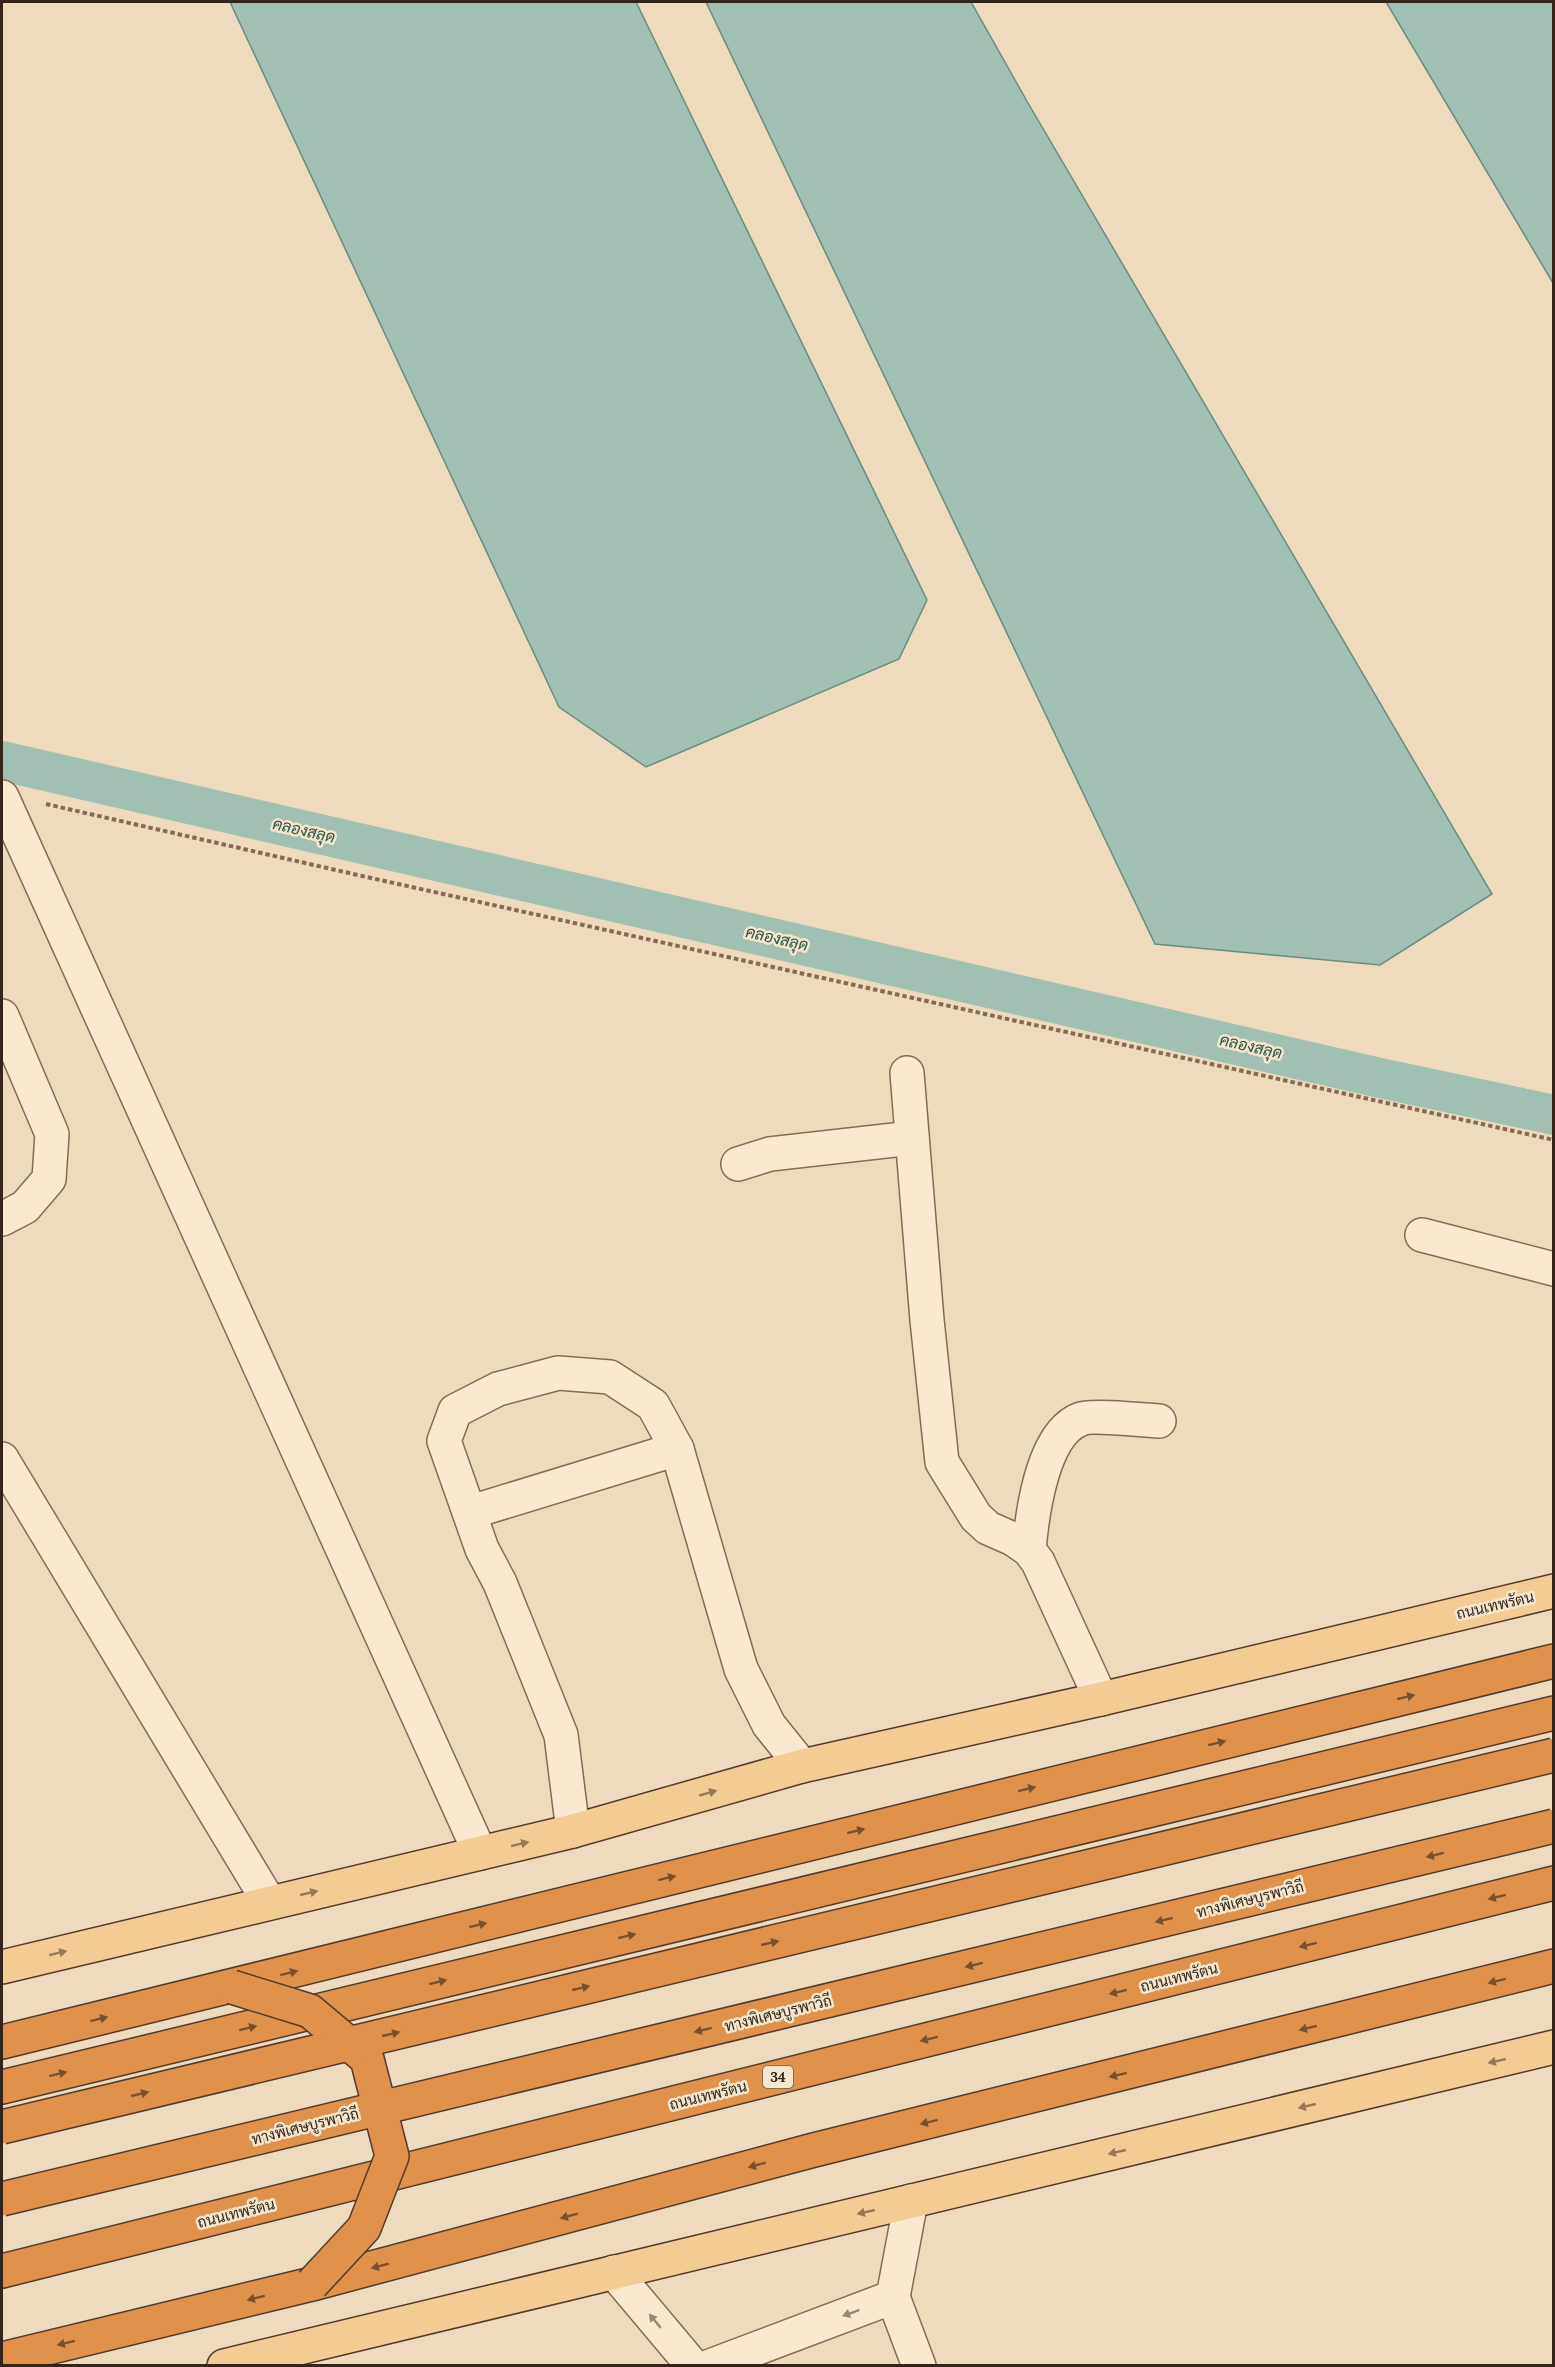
<svg xmlns="http://www.w3.org/2000/svg" width="1555" height="2367" font-family="Lora,Sarabun,serif">
  <style>
    .water { fill: #a1bfb3; stroke: #688c80; stroke-width: 1.5 }
    .lines { fill: none; stroke-linecap: round; stroke-linejoin: round }
    .canal { stroke: #a1bfb3; stroke-width: 40 }
    .minor-casing { stroke: #856b56; stroke-width: 36 }
    .major-casing { stroke: #533a2b; stroke-width: 36 }
    .highway-casing { stroke: #533a2b; stroke-width: 36 }
    .path { stroke: #856b56; stroke-width: 4; stroke-dasharray: 4.5 3; stroke-linecap: butt }
    .minor { stroke: #f9e9d0; stroke-width: 33 }
    .major { stroke: #f3cc93; stroke-width: 33 }
    .highway { stroke: #e0914b; stroke-width: 33 }
    .highway-bridge-casing { stroke: #533a2b; stroke-width: 36; stroke-linecap: butt }
    .highway-bridge { stroke: #e0914b; stroke-width: 33 }
    .oneway { fill: #79502e }
    .oneway2 { fill: #947857 }
    .oneway3 { fill: #968776 }
    .labels { text-anchor: middle; dominant-baseline: central; stroke-width: 5; stroke-linejoin: round; paint-order: stroke }
    .shield { fill: #f5e6cc; stroke: #6e5f50; stroke-width: 1.5 }
    .shield-label { font-size: 14px; font-weight: bold; fill: #34251b }
    .street-label { font-size: 15px; fill: #34251b; stroke: #f5e6cc }
    .water-label { font-size: 16px; font-style: italic; fill: #2a554e; stroke: #f5e6cc }
  </style>
  <rect width="100%" height="100%" fill="#eedbbd"/>
  <g class="water">
    <polygon points="230,2 636,2 927,600 899,659 646,767 559,707"/>
    <polygon points="706,2 971,2 1028,103 1492,894 1380,965 1155,944"/>
    <polygon points="1386,2 1553,2 1553,283"/>
  </g>
  <g class="lines">
    <polyline class="canal" points="2,761 1380,1078 1554,1115"/>
    <defs>
      <g id="minor">
        <polyline points="2,797 480,1853"/>
        <polyline points="2,1016 52,1134 49,1179 25,1207 2,1219"/>
        <polyline points="907,1073 927,1320 942,1462 976,1517 988,1528 1013,1539 1029,1550 1038,1562 1101,1699"/>
        <polyline points="738,1164 770,1154 912,1138"/>
        <polyline points="1422,1235 1554,1269"/>
        <polyline points="2,1459 269,1902"/>
        <polyline points="471,1512 677,1449"/>
        <path d="M1029 1550C1032 1515 1042 1433 1081 1419 1090 1415 1144 1420 1159 1421"/>
        <polyline points="573,1831 561,1735 500,1583 482,1549 444,1441 455,1411 498,1389 558,1373 610,1377 653,1405 677,1449 741,1669 769,1725 802,1766"/>
        <polyline points="614,2272 693,2366"/>
        <polyline points="893,2297 919,2366"/>
        <polyline points="710,2366 893,2297 911,2201"/>
      </g>
      <g id="major">
        <polyline points="2,1967 573,1831 802,1766 1101,1699 1554,1591"/>
        <polyline points="224,2366 1554,2047"/>
      </g>
      <g id="highway">
        <polyline points="2,2042 1554,1661"/>
        <polyline points="2,2087 1554,1713"/>
        <polyline points="2,2271 1554,1883"/>
        <polyline points="2,2359 312,2284 814,2150 1554,1966"/>
      </g>
    </defs>
    <use href="#minor" class="minor-casing"/>
    <use href="#major" class="major-casing"/>
    <use href="#highway" class="highway-casing"/>
    <polyline class="path" points="46,804 362,876 1554,1140"/>
    <use href="#minor" class="minor"/>
    <use href="#major" class="major"/>
    <use href="#highway" class="highway"/>
    <defs>
      <g id="highway-bridge">
        <polyline points="232,1987 310,2011 367,2059 392,2156 364,2228 312,2284"/>
        <polyline points="2,2127 1554,1755"/>
        <polyline points="2,2199 1554,1826"/>
      </g>
    </defs>
    <use href="#highway-bridge" class="highway-bridge-casing"/>
    <use href="#highway-bridge" class="highway-bridge"/>
  </g>
  <defs><path id="oneway-solid" d="M-6-.8H1V-3.2L6.5 0L1 3.2V.8H-6Z" transform="scale(1.5)"/></defs>
  <g class="oneway">
    <use href="#oneway-solid" transform="translate(1406 1697) rotate(-14)"/>
    <use href="#oneway-solid" transform="translate(1217 1743) rotate(-14)"/>
    <use href="#oneway-solid" transform="translate(1027 1789) rotate(-14)"/>
    <use href="#oneway-solid" transform="translate(856 1831) rotate(-14)"/>
    <use href="#oneway-solid" transform="translate(1435 1855) rotate(166)"/>
    <use href="#oneway-solid" transform="translate(667 1878) rotate(-14)"/>
    <use href="#oneway-solid" transform="translate(1497 1897) rotate(166)"/>
    <use href="#oneway-solid" transform="translate(1164 1920) rotate(166)"/>
    <use href="#oneway-solid" transform="translate(478 1925) rotate(-14)"/>
    <use href="#oneway-solid" transform="translate(627 1936) rotate(-14)"/>
    <use href="#oneway-solid" transform="translate(770 1943) rotate(-13)"/>
    <use href="#oneway-solid" transform="translate(1308 1945) rotate(166)"/>
    <use href="#oneway-solid" transform="translate(974 1965) rotate(166)"/>
    <use href="#oneway-solid" transform="translate(289 1973) rotate(-14)"/>
    <use href="#oneway-solid" transform="translate(1497 1981) rotate(166)"/>
    <use href="#oneway-solid" transform="translate(438 1982) rotate(-14)"/>
    <use href="#oneway-solid" transform="translate(581 1988) rotate(-13)"/>
    <use href="#oneway-solid" transform="translate(1118 1992) rotate(166)"/>
    <use href="#oneway-solid" transform="translate(99 2019) rotate(-14)"/>
    <use href="#oneway-solid" transform="translate(248 2028) rotate(-14)"/>
    <use href="#oneway-solid" transform="translate(1308 2028) rotate(166)"/>
    <use href="#oneway-solid" transform="translate(703 2030) rotate(166)"/>
    <use href="#oneway-solid" transform="translate(391 2034) rotate(-13)"/>
    <use href="#oneway-solid" transform="translate(929 2039) rotate(166)"/>
    <use href="#oneway-solid" transform="translate(58 2074) rotate(-14)"/>
    <use href="#oneway-solid" transform="translate(1118 2075) rotate(166)"/>
    <use href="#oneway-solid" transform="translate(140 2094) rotate(-13)"/>
    <use href="#oneway-solid" transform="translate(929 2122) rotate(166)"/>
    <use href="#oneway-solid" transform="translate(757 2165) rotate(165)"/>
    <use href="#oneway-solid" transform="translate(569 2216) rotate(165)"/>
    <use href="#oneway-solid" transform="translate(380 2266) rotate(165)"/>
    <use href="#oneway-solid" transform="translate(256 2298) rotate(166)"/>
    <use href="#oneway-solid" transform="translate(66 2343) rotate(166)"/>
  </g>
  <g class="oneway2">
    <use href="#oneway-solid" transform="translate(708 1793) rotate(-16)"/>
    <use href="#oneway-solid" transform="translate(520 1844) rotate(-13)"/>
    <use href="#oneway-solid" transform="translate(309 1893) rotate(-13)"/>
    <use href="#oneway-solid" transform="translate(58 1953) rotate(-14)"/>
    <use href="#oneway-solid" transform="translate(1497 2061) rotate(167)"/>
    <use href="#oneway-solid" transform="translate(1307 2106) rotate(167)"/>
    <use href="#oneway-solid" transform="translate(1117 2152) rotate(167)"/>
    <use href="#oneway-solid" transform="translate(866 2212) rotate(167)"/>
  </g>
  <g class="oneway3">
    <use href="#oneway-solid" transform="translate(851 2313) rotate(160)"/>
    <use href="#oneway-solid" transform="translate(655 2321) rotate(-130)"/>
  </g>
  <g class="labels">
    <rect class="shield" x="763" y="2066" width="30" height="22" rx="4.5"/>
    <g class="shield-label">
      <text x="778" y="2077">34</text>
    </g>
    <g class="street-label">
      <text transform="translate(1495 1605) rotate(-13)">ถนนเทพรัตน</text>
      <text transform="translate(1250 1899) rotate(-14)">ทางพิเศษบูรพาวิถี</text>
      <text transform="translate(1179 1977) rotate(-14)">ถนนเทพรัตน</text>
      <text transform="translate(778 2013) rotate(-14)">ทางพิเศษบูรพาวิถี</text>
      <text transform="translate(708 2095) rotate(-14)">ถนนเทพรัตน</text>
      <text transform="translate(305 2126) rotate(-14)">ทางพิเศษบูรพาวิถี</text>
      <text transform="translate(236 2213) rotate(-14)">ถนนเทพรัตน</text>
    </g>
    <g class="water-label">
      <text transform="translate(304 830) rotate(13)">คลองสลุด</text>
      <text transform="translate(777 938) rotate(13)">คลองสลุด</text>
      <text transform="translate(1251 1046) rotate(13)">คลองสลุด</text>
    </g>
  </g>
  <rect width="1555" height="2367" fill="none" stroke="#34251b" stroke-width="6"/>
</svg>
